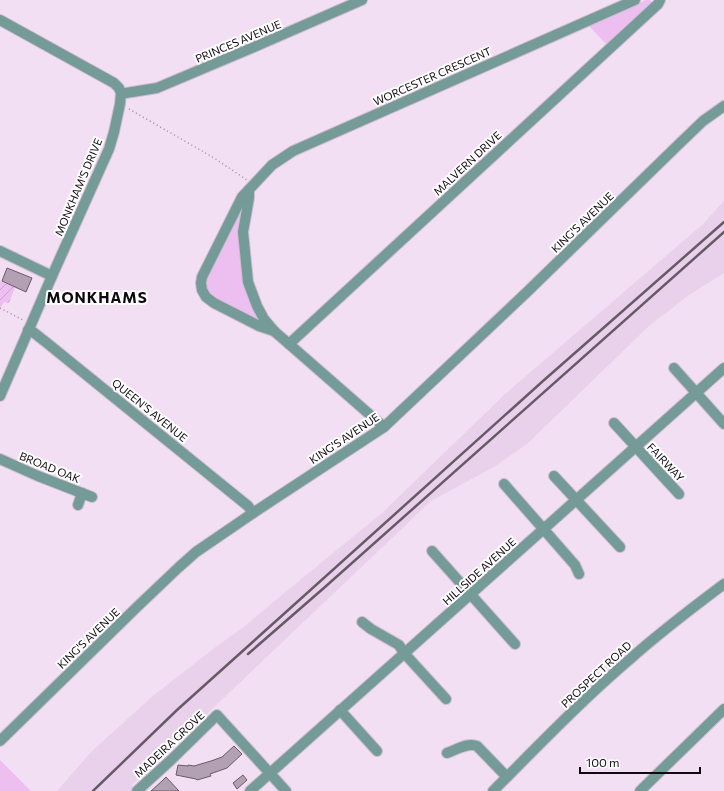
<svg xmlns="http://www.w3.org/2000/svg" width="724" height="791" font-family="Commissioner,sans-serif">
  <style>
    .built { fill: #e9d1eb }
    .grass { fill: #edbff1 }
    .garden { fill: url(#garden-furrows) }
    .building { fill: #b2a0b3; stroke: #6a5a6b }
    .lines { fill: none; stroke-linecap: round; stroke-linejoin: round }
    .minor-casing { stroke: #cebdcf; stroke-width: 12 }
    .path { stroke: #9d8f9e; stroke-width: 1.5; stroke-dasharray: 1 3; stroke-linecap: butt }
    .minor { stroke: #749b98; stroke-width: 10 }
    .rail { stroke: #655a66; stroke-width: 2.5 }
    .labels { text-anchor: middle; dominant-baseline: central; stroke-width: 4; stroke-linejoin: round; paint-order: stroke }
    .street-label { font-size: 11px; fill: #100a10; stroke: #fff }
    .district-label { font-size: 15px; font-weight: bold; letter-spacing: 1px; fill: #100a10; stroke: #fff }
  </style>
  <defs>
    <pattern id="garden-furrows" width="10" height="10" patternUnits="userSpaceOnUse"><rect width="10" height="10" fill="#edbff1"/><path d="M-1 1l2-2M0 10L10 0M9 11l2-2" fill="none" stroke="#caa3ce"/></pattern>
  </defs>
  <rect width="100%" height="100%" fill="#f2dff3"/>
  <polygon class="built" points="724,201 724,273 689,295 649,326 527,444 494,467 431,501 132,785 137,791 57,791 92,751 154,695 217,646 241,629 283,594 382,513 504,395 703,224"/>
  <g class="grass">
    <polygon points="646,0 650,0 652,3 607,45 589,26"/>
    <path d="M244 198 240 241 265 323C253 318 215 303 208 293 204 288 206 281 206 275Z"/>
    <polygon points="0,760 31,791 0,791"/>
  </g>
  <polygon class="garden" points="0,281 15,287 9,303 4,302 1,307 0,307"/>
  <g class="building">
    <polygon points="7,268 32,278 26,292 2,281"/>
    <polygon points="234,746 242,754 227,768 210,774 211,776 197,780 196,779 176,775 178,765 188,766 188,765 194,766 211,761 222,757"/>
    <polygon points="243,775 247,780 237,789 233,783"/>
    <polygon points="166,777 179,791 151,791 162,781"/>
  </g>
  <g class="lines">
    <defs>
      <g id="minor">
        <polyline points="0,20 114,83 119,88 121,93 120,104 114,132 109,149 52,276 0,396"/>
        <polyline points="121,93 126,93 157,88 261,44 362,0"/>
        <polyline points="249,190 249,198 243,232 248,282 257,306 264,319 274,331"/>
        <polyline points="0,251 52,276"/>
        <polyline points="28,330 33,332 47,343 248,506 253,513"/>
        <polyline points="289,344 658,4 660,0"/>
        <polyline points="674,368 724,424"/>
        <polyline points="614,423 679,494"/>
        <polyline points="384,427 289,344 274,331 259,326 214,303 206,297 202,290 201,283 202,277 242,197 272,165 293,151 635,0"/>
        <polyline points="0,459 38,476 92,497"/>
        <polyline points="554,476 620,547"/>
        <polyline points="504,484 575,565 579,574"/>
        <polyline points="78,505 82,493"/>
        <polyline points="432,551 515,644"/>
        <polyline points="362,622 371,629 399,645 404,653 446,699"/>
        <polyline points="340,710 377,751"/>
        <polyline points="0,741 137,607 178,568 196,552 253,513 384,427 527,292 678,145 703,121 724,106"/>
        <path d="M447 753C456 750 468 742 477 746L507 777"/>
        <polyline points="137,791 171,760 217,715 286,791"/>
        <polyline points="250,791 724,368"/>
        <path d="M493 791C537 747 581 701 629 660 659 633 692 608 724 584"/>
        <polyline points="640,791 724,709"/>
      </g>
    </defs>
    <use href="#minor" class="minor-casing"/>
    <g class="path">
      <polyline points="129,109 214,158 247,180"/>
      <polyline points="0,308 23,320"/>
    </g>
    <use href="#minor" class="minor"/>
    <g class="rail">
      <polyline points="248,654 325,587 724,232"/>
      <polyline points="93,791 177,710 543,381 724,222"/>
    </g>
  </g>
  <g class="labels">
    <g class="street-label">
      <text transform="translate(238 41) rotate(-23)">PRINCES AVENUE</text>
      <text transform="translate(432 76) rotate(-24)">WORCESTER CRESCENT</text>
      <text transform="translate(467 163) rotate(-43)">MALVERN DRIVE</text>
      <text transform="translate(78 187) rotate(-67)">MONKHAM'S DRIVE</text>
      <text transform="translate(582 222) rotate(-44)">KING'S AVENUE</text>
      <text transform="translate(150 410) rotate(39)">QUEEN'S AVENUE</text>
      <text transform="translate(344 438) rotate(-34)">KING'S AVENUE</text>
      <text transform="translate(666 462) rotate(47)">FAIRWAY</text>
      <text transform="translate(50 467) rotate(22)">BROAD OAK</text>
      <text transform="translate(479 571) rotate(-42)">HILLSIDE AVENUE</text>
      <text transform="translate(88 638) rotate(-44)">KING'S AVENUE</text>
      <text transform="translate(596 674) rotate(-43)">PROSPECT ROAD</text>
      <text transform="translate(169 744) rotate(-43)">MADEIRA GROVE</text>
    </g>
    <g class="district-label">
      <text x="97" y="297">MONKHAMS</text>
    </g>
  </g>
  <path d="M580 767v6h120v-6" fill="none" stroke="#100a10" stroke-width="2"/>
  <text x="586" y="767" font-size="12" fill="#100a10" stroke="#ffffff" stroke-width="3" paint-order="stroke">100 m</text>
</svg>
